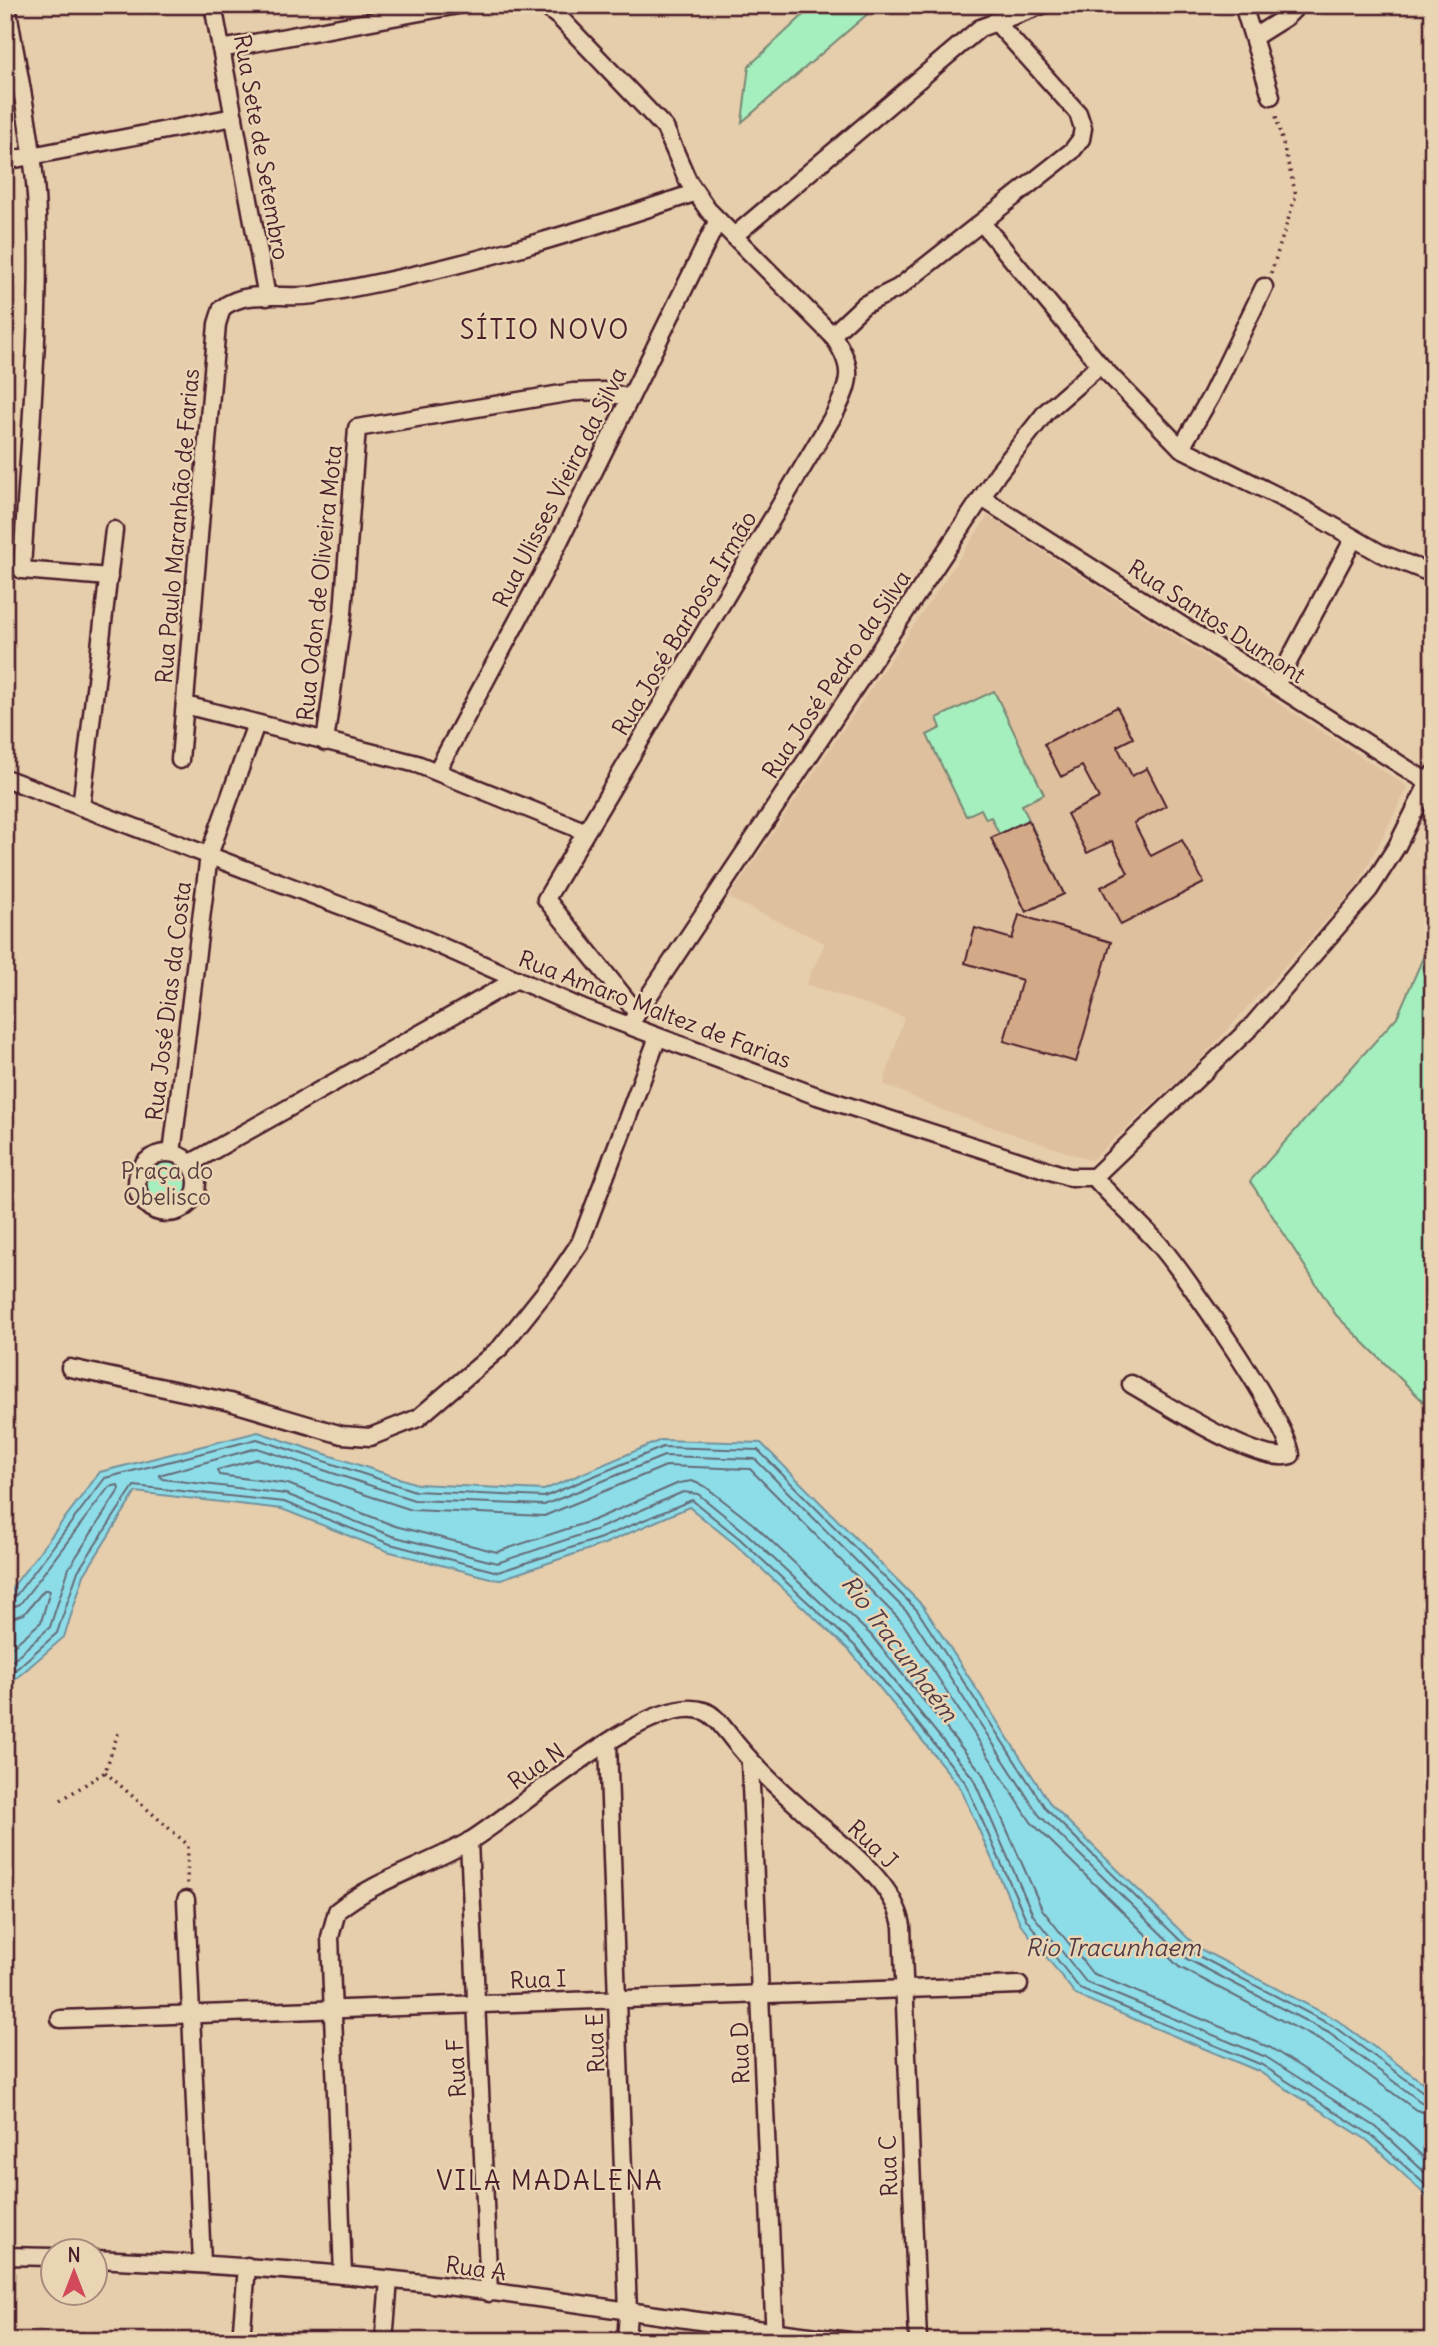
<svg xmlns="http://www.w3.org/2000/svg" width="1438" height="2346" font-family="Delius,sans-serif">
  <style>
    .built { fill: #debf9e }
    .green { fill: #a5efbe; stroke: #788774; stroke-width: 2 }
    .water { fill: #8ddde8; stroke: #72919c; stroke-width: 2 }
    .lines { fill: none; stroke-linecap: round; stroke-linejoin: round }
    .shore { stroke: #656b77; stroke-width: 2 }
    .building { fill: #d4a987; stroke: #4a1f2b; stroke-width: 2 }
    .minor-casing { stroke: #4a1f2b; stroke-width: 21 }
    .path { stroke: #4a1f2b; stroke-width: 3.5; stroke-dasharray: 2 5; stroke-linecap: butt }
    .minor { stroke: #e9d5b3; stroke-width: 16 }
    .labels { text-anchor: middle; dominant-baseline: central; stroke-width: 5; stroke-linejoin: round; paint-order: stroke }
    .street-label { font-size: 23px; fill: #4a1f2b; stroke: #e9d5b3 }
    .park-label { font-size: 23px; fill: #583e41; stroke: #e9d5b3 }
    .water-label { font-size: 24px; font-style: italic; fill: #543c47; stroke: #e9d5b3 }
    .quarter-label { font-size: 26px; letter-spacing: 2px; fill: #4a1f2b; stroke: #e9d5b3 }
  </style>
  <rect width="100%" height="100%" fill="#e6cdab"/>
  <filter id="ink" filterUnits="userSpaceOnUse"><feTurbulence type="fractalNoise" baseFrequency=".0143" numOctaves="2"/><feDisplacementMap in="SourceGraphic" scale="14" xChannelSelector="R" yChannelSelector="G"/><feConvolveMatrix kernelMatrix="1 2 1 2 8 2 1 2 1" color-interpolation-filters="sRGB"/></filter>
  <g filter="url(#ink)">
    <polygon class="built" points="988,516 1408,787 1357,886 1198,1062 1091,1160 948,1112 884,1084 904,1017 806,984 825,943 729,898"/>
    <g class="green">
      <polygon points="814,5 878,5 742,122 749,66"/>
      <polygon points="994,691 1044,794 1022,805 1064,894 1026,912 991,838 999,834 991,817 986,819 981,809 966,816 927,735 941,728 937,718"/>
      <polygon points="1433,935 1433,1411 1336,1315 1250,1181 1397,1017"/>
      <circle cx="167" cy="1183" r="30"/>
    </g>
    <polygon class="water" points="258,1432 417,1484 544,1490 661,1440 761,1443 923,1606 1051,1805 1198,1948 1337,2020 1433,2090 1433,2202 1367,2140 1258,2071 1076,1995 1020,1923 960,1787 850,1651 735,1544 689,1507 604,1544 498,1580 387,1551 282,1509 136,1492 84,1575 64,1637 5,1688 5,1597 100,1472"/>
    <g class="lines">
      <g class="shore">
        <polyline points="5,1601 14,1598 105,1478 257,1439 415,1491 544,1497 663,1447 758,1450 917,1610 1046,1809 1193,1953 1333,2026 1426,2094 1433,2096"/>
        <polyline points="5,1610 20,1604 109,1487 118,1485 119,1490 69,1568 50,1627 5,1667"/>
        <polyline points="5,1620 24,1614 44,1590 50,1590 41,1622 5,1653"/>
        <polyline points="5,1679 57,1633 78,1571 134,1486 284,1502 390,1544 498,1572 601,1538 692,1500 740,1539 855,1646 965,1782 1026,1919 1080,1989 1262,2065 1371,2135 1433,2192"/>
        <polyline points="1433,2104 1421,2102 1329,2033 1187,1959 1039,1815 910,1615 755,1459 664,1456 544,1505 414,1500 257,1448 159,1475 162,1479 286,1494 392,1536 497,1563 598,1529 683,1492 698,1494 745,1532 862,1641 973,1778 1033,1915 1086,1982 1266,2057 1376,2127 1433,2180"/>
        <polyline points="1433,2115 1416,2110 1323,2042 1179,1967 1031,1822 902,1622 750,1469 666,1466 544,1516 412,1510 257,1459 217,1470 219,1475 288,1484 395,1526 497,1552 594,1520 679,1483 692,1481 706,1487 753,1524 871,1635 982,1773 1042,1909 1092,1973 1271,2048 1382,2119 1433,2166"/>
      </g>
    </g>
    <g class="building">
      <polygon points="1117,707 1133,738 1117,746 1132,776 1147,768 1166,806 1134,823 1151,856 1182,840 1204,883 1121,925 1101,887 1128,873 1112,841 1087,853 1067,814 1099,798 1082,766 1061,777 1044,744"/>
      <polygon points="1028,820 1064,894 1026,912 991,838"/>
      <polygon points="1019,915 1111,942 1076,1062 1004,1041 1022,980 965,963 975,928 1012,939"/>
    </g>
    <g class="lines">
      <defs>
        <g id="minor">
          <path d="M7 5C18 75 35 145 37 215 41 333 28 453 22 570L109 577"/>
          <polyline points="213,5 267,297"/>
          <path d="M544 5 560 18 665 128 688 181 708 210 832 335C854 366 852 380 835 413L546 899 637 1013"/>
          <polyline points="1243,5 1271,96"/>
          <polyline points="1254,37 1286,17 1298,5"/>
          <polyline points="221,49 458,5"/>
          <polyline points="5,161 234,117"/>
          <polyline points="982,223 1100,365 1181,448 1302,508 1380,553 1433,574"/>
          <polyline points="734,236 980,28 1043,5"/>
          <polyline points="832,335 864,305 898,288 1072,151 1081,139 1083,128 1078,113 995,21"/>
          <polyline points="1181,448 1211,396 1264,287"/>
          <polyline points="982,498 1429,783"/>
          <polyline points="1276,685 1354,538"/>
          <polyline points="185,705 417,764 584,831"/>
          <polyline points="325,742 343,613 357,428 573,392 604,391 629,398"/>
          <path d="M180 760 217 324 222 308C248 288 284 300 314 295 444 273 570 235 694 193"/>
          <polyline points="437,771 549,562 718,220"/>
          <polyline points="5,778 402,929 584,1009 817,1096 1069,1177 1094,1177"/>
          <polyline points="81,807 114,530"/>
          <polyline points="632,1021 998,473 1046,412 1100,365"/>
          <circle cx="167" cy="1183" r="30"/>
          <polyline points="172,1153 209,855 256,724"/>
          <polyline points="191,1163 517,979"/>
          <polyline points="1094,1177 1251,1027 1369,890 1397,846 1433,774"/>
          <path d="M1094 1177C1114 1200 1137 1220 1157 1242 1182 1269 1290 1426 1291 1455 1259 1466 1161 1401 1131 1384"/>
          <polyline points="70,1368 230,1402 342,1435 370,1437 418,1418 501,1347 557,1277 580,1243 658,1037"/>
          <polyline points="608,1743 628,2313 626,2341"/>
          <polyline points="750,1763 775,2341"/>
          <polyline points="469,1841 489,2293"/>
          <polyline points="186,1900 202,2263"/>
          <polyline points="60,2019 1019,1985"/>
          <polyline points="5,2256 52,2257"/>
          <path d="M94 2259C204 2263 313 2271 423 2283 565 2300 706 2324 849 2341"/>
          <path d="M343 2275 330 1937 337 1911C375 1880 426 1866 468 1842 519 1812 648 1691 704 1711 715 1715 720 1724 727 1732 751 1764 779 1789 808 1815 841 1844 895 1882 902 1926L918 2341"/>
          <polyline points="241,2341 247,2266"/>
          <polyline points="384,2341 389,2280"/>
        </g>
      </defs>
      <use href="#minor" class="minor-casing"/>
      <g class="path">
        <polyline points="1271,273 1296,195 1275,112"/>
        <polyline points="105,1772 188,1845 187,1884"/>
        <polyline points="61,1800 105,1772 118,1733"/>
      </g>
      <use href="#minor" class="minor"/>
    </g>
  </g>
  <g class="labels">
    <g class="street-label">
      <text transform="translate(262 147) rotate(80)">Rua Sete de Setembro</text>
      <text transform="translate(559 487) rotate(-63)">Rua Ulisses Vieira da Silva</text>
      <text transform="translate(177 526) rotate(-85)">Rua Paulo Maranhão de Farias</text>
      <text transform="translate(319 583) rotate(-84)">Rua Odon de Oliveira Mota</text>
      <text transform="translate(1217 621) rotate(33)">Rua Santos Dumont</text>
      <text transform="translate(684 623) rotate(-59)">Rua José Barbosa Irmão</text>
      <text transform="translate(836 674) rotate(-56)">Rua José Pedro da Silva</text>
      <text transform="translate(168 1001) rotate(-83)">Rua José Dias da Costa</text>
      <text transform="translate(655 1009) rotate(21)">Rua Amaro Maltez de Farias</text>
      <text transform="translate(536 1766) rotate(-35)">Rua N</text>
      <text transform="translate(873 1844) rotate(44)">Rua J</text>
      <text transform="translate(538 1979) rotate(-2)">Rua I</text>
      <text transform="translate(595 2043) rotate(-92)">Rua E</text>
      <text transform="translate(740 2053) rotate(-92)">Rua D</text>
      <text transform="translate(456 2068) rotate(-93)">Rua F</text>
      <text transform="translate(888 2166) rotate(-92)">Rua C</text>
      <text transform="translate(476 2268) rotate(8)">Rua A</text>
    </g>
    <g class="park-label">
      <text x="167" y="1170">Praça do<tspan x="167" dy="26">Obelisco</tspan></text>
    </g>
    <g class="water-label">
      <text transform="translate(900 1648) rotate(53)">Rio Tracunhaém</text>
      <text x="1113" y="1947">Rio Tracunhaem</text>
    </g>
    <g class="quarter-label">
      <text x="545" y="329">SÍTIO NOVO</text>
      <text x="550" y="2180">VILA MADALENA</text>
    </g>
  </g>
  <rect width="1438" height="2346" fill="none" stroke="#e9d5b3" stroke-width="28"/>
  <rect x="14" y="14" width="1410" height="2318" fill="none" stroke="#4a1f2b" stroke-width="2.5" filter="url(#ink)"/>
  <g transform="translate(74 2272)"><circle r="33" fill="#e9d5b3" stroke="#a98c7d" stroke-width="2"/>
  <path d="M0-5L12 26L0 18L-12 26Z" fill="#d1495b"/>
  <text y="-10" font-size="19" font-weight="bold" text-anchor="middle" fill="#4a1f2b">N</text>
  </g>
</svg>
